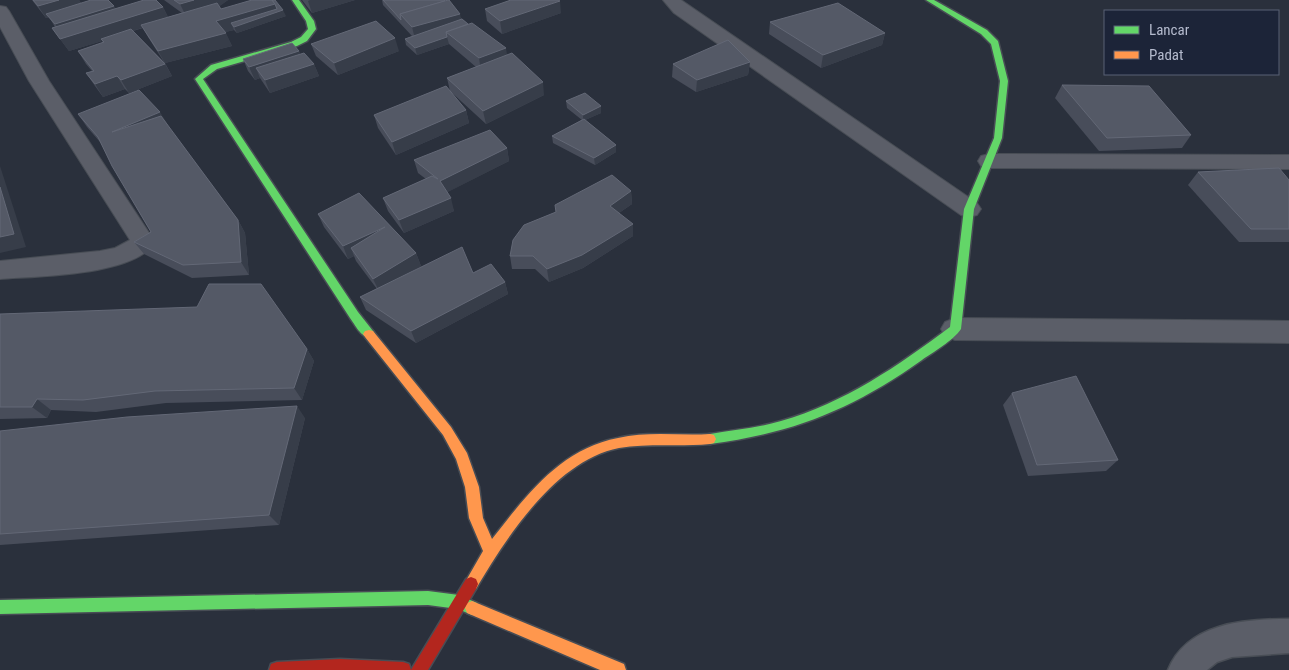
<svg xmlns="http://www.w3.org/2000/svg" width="1289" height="670" font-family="'Roboto Condensed',sans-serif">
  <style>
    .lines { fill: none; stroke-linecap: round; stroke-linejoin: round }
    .lane-casing { stroke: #484d55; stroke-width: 3 }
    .street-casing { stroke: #484d55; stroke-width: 2 }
    .fast-casing { stroke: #484d55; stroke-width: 3 }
    .slow-casing { stroke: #484d55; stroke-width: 3 }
    .jam-casing { stroke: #484d55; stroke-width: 3 }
    .lane { fill: #5b5e68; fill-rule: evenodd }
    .street { fill: #5b5e68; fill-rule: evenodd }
    .fast { fill: #63d668; fill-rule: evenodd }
    .slow { fill: #ff974d; fill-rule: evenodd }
    .jam { fill: #b3261e; fill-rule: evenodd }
    .wall { fill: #484d5a; fill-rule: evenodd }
    .shaded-wall { fill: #373d49 }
    .building { fill: #545966; stroke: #636876 }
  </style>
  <rect width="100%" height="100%" fill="#2a303c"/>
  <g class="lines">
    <defs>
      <path id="lane" d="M1289 619V653L1232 657 1217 662 1207 670H1168C1187 623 1244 619 1289 619Z"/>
      <g id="street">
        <polygon points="663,0 681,0 977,203 981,209 977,215 969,217 961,215 674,13"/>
        <path d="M0 6 6 7 9 11 49 81 155 242C135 276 38 276 0 279V261L100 251 115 248 130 240 29 81 0 27Z"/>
        <polygon points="989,154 1289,155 1289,169 989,168 981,166 978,161 981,156"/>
        <polygon points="955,318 1289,321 1289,343 955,340 945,336 941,329 945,322"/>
      </g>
      <g id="fast">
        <path d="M292 0H299L314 21 316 29 307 41 297 46 217 69 203 79 358 312 373 331 375 334 373 337C362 340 356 326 350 318L195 79 211 65 291 42 301 37 308 29 306 21Z"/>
        <path d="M926 0H934L987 30 998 41 1008 81 1002 138 974 209 961 329C954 340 932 353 922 360 853 409 794 433 710 444L706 443 704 439 706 435 710 434C734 430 758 428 781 421 844 403 898 366 950 327L964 209 994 138 1000 81 991 44 981 34Z"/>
        <polygon points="428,591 459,595 477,603 479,608 477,613 472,615 458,609 428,605 0,614 0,600"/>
      </g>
      <g id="slow">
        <path d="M369 330 373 331 451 427 467 453 479 487 483 518 492 539C526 496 560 449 618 438 648 431 680 436 710 434L714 435 716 439 714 443 710 444C680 447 648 443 619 448 556 460 506 538 476 589L471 591 466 589 464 584 483 551 469 518 465 487 456 459 443 435 365 337 363 334 365 331Z"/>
        <polygon points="472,601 624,664 626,670 600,670 467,613 465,608 467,603"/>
      </g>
      <g id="jam">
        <polygon points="471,577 476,579 478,584 476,589 428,670 411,670 466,579"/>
        <polygon points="340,659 403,662 409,664 411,670 269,670 271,664 277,662"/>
      </g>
    </defs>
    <use href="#lane" class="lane-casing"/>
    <use href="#street" class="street-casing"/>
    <use href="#fast" class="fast-casing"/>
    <use href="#slow" class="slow-casing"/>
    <use href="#jam" class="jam-casing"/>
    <use href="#lane" class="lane"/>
    <use href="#street" class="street"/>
    <use href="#fast" class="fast"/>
    <use href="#slow" class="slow"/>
    <use href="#jam" class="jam"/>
  </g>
  <g class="wall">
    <path d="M32 0H79L81 3 114 6 115 9 163 7 168 17 182 13 164 0H228L219 6 221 9 286 16 237 33 234 30 225 32 232 46 165 63 172 76 129 93 125 89 103 97 95 86 86 73 92 71 86 64 78 51 103 43 102 41 69 51 52 28 55 27 49 17 46 18ZM143 28 148 37 164 62 133 31Z"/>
    <polygon points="302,0 355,0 312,13"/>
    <polygon points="382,0 444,0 462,19 507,55 544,95 486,124 450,91 447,78 476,67 449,44 417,55 406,45 405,39 412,36 383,5"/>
    <polygon points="485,9 561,13 502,34 487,21"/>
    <polygon points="770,22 885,33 882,45 821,68 769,34"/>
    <polygon points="311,44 399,51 338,75 316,56"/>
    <polygon points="299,51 300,54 314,64 319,76 270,93 260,78 255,80 248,71 243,59"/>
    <polygon points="750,62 748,75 696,92 672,77 673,64"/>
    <polygon points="1062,85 1191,135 1182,148 1099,151 1055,98"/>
    <polygon points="566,101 601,106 601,113 585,120 616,145 616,152 595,165 553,143 552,136 582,120 567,108"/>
    <polygon points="466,110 469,123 396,155 378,128 374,115"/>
    <polygon points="78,114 167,125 238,220 245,233 249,275 192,278 144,254 134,242 151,232 100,142 87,127"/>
    <polygon points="507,148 509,161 447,192 454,211 404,233 388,211 383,198 426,179 418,173 414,160"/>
    <polygon points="1198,172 1289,180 1289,242 1239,242 1188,185"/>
    <polygon points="631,191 632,204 619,213 633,236 583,268 549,282 535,269 512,269 510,256"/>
    <polygon points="318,214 416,253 421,266 408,273 473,273 505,282 508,294 416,343 366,310 360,297 377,289 356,261 354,256 348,259 324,227"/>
    <polygon points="0,314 307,349 314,361 302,400 166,403 96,412 51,410 47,418 0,419"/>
    <polygon points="1012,393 1118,460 1106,471 1028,476 1003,405"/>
    <polygon points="305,418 279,525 0,545 0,431"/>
  </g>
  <g class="shaded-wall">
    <polygon points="59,0 79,0 83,7 46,14 49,17 46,18 38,6"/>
    <polygon points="194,0 228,0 220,6 186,16 180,4"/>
    <polygon points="310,0 355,0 312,13 308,1"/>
    <polygon points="560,1 561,13 502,34 500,21"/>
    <polygon points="275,4 283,10 286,16 237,33 234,27 231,23 234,30 222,33 216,21"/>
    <polygon points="114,6 121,18 64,37 55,24"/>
    <polygon points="163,7 169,19 102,41 101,39 102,41 69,51 60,39"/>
    <polygon points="460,14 463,26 415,39 412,27"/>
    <polygon points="226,33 232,46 165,63 158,51"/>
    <polygon points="885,33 882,45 821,68 823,55"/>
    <polygon points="447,37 449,44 417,55 415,48"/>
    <polygon points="395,38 399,51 338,75 334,63"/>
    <polygon points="506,48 508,61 481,71 479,58"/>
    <polygon points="299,51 304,63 256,68 260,78 255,80 249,67"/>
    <polygon points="750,62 748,75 696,92 697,80"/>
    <polygon points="165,64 172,76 129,93 121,80"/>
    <polygon points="314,64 319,76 270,93 265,80"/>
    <polygon points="117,76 125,89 103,97 95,84"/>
    <polygon points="543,82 544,95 486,124 483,111"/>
    <polygon points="601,106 601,113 583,121 583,115"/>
    <polygon points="466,110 469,123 396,155 392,142"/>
    <polygon points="160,112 168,125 112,132"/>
    <polygon points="616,145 616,152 595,165 594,158"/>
    <polygon points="507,148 509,161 444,194 440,181"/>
    <polygon points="0,166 26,247 0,253"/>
    <polygon points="631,191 632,204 610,219 610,206"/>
    <polygon points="451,198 454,211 404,233 399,220"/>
    <polygon points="238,220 245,233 249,275 241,262"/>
    <polygon points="633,224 633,236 583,268 549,282 547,269"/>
    <polygon points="385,227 351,248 354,256 348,259 343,246"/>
    <polygon points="416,253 421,266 379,291 373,279"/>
    <polygon points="505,282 508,294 416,343 411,331"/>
    <polygon points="307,349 314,361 302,400 294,388"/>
    <polygon points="37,399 51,410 47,418 32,407"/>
    <polygon points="297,406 305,418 279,525 269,515"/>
  </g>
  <g class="building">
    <polygon points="33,0 59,0 38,6"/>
    <polygon points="91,0 108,0 114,6 55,24 46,14"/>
    <polygon points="144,0 156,0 163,7 60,39 52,28"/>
    <polygon points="174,0 194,0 180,4"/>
    <polygon points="252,0 272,0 275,4 216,21 226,33 158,51 141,25 217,3 221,9"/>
    <polygon points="272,0 275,0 283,10 234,27 231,23 277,9 275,4"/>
    <polygon points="383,0 444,0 445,1 400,14 401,20"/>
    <polygon points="448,0 449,0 460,14 412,27 400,14"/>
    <polygon points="511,0 558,0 560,1 500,21 485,9"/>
    <polygon points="838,3 885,33 823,55 770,22"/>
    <polygon points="462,19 468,24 446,32 447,37 415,48 405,39"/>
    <polygon points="376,21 395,38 334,63 311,44"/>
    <polygon points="472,23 506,48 479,58 446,32"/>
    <polygon points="131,29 165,64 121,80 117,76 95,84 86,73 94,71 78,51 104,42 101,39"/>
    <polygon points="728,40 750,62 697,80 673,64"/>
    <polygon points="292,43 299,51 249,67 243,59"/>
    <polygon points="304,53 314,64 265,80 256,68"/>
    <polygon points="512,53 543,82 483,111 447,78"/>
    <polygon points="1062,85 1149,86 1191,135 1107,138"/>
    <polygon points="446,86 466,110 392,142 374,115"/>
    <polygon points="139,90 160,112 112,132 161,116 238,220 241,262 183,265 134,242 151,232 112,166 98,137 78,114"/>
    <polygon points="585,93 601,106 583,115 566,101"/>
    <polygon points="584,119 616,145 594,158 552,136"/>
    <polygon points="490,130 507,148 440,181 451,198 399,220 383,198 432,176 438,179 414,160"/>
    <polygon points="1279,168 1289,180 1289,229 1251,229 1198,172"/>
    <polygon points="612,175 631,191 610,206 633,224 582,255 547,269 533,256 510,256 513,240 524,225 556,212 555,205"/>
    <polygon points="0,187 14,234 0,237"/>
    <polygon points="359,193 416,253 373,279 351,248 385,227 343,246 318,214"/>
    <polygon points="462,247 473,273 491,264 505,282 411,331 360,297"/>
    <polygon points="209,284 261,284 307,349 294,388 155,391 83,400 37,399 32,407 0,407 0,314 197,307"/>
    <polygon points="1076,376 1118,460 1037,465 1012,393"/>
    <polygon points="297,406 269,515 0,534 0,431 127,417"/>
  </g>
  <rect x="1104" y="10" width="175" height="65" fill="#1c2438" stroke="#596074"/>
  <rect x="1114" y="26" width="25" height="8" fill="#63d668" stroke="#596074"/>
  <text x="1149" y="35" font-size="15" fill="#b4bacd">Lancar</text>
  <rect x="1114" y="51" width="25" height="8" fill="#ff974d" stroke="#596074"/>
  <text x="1149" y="60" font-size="15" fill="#b4bacd">Padat</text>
</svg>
